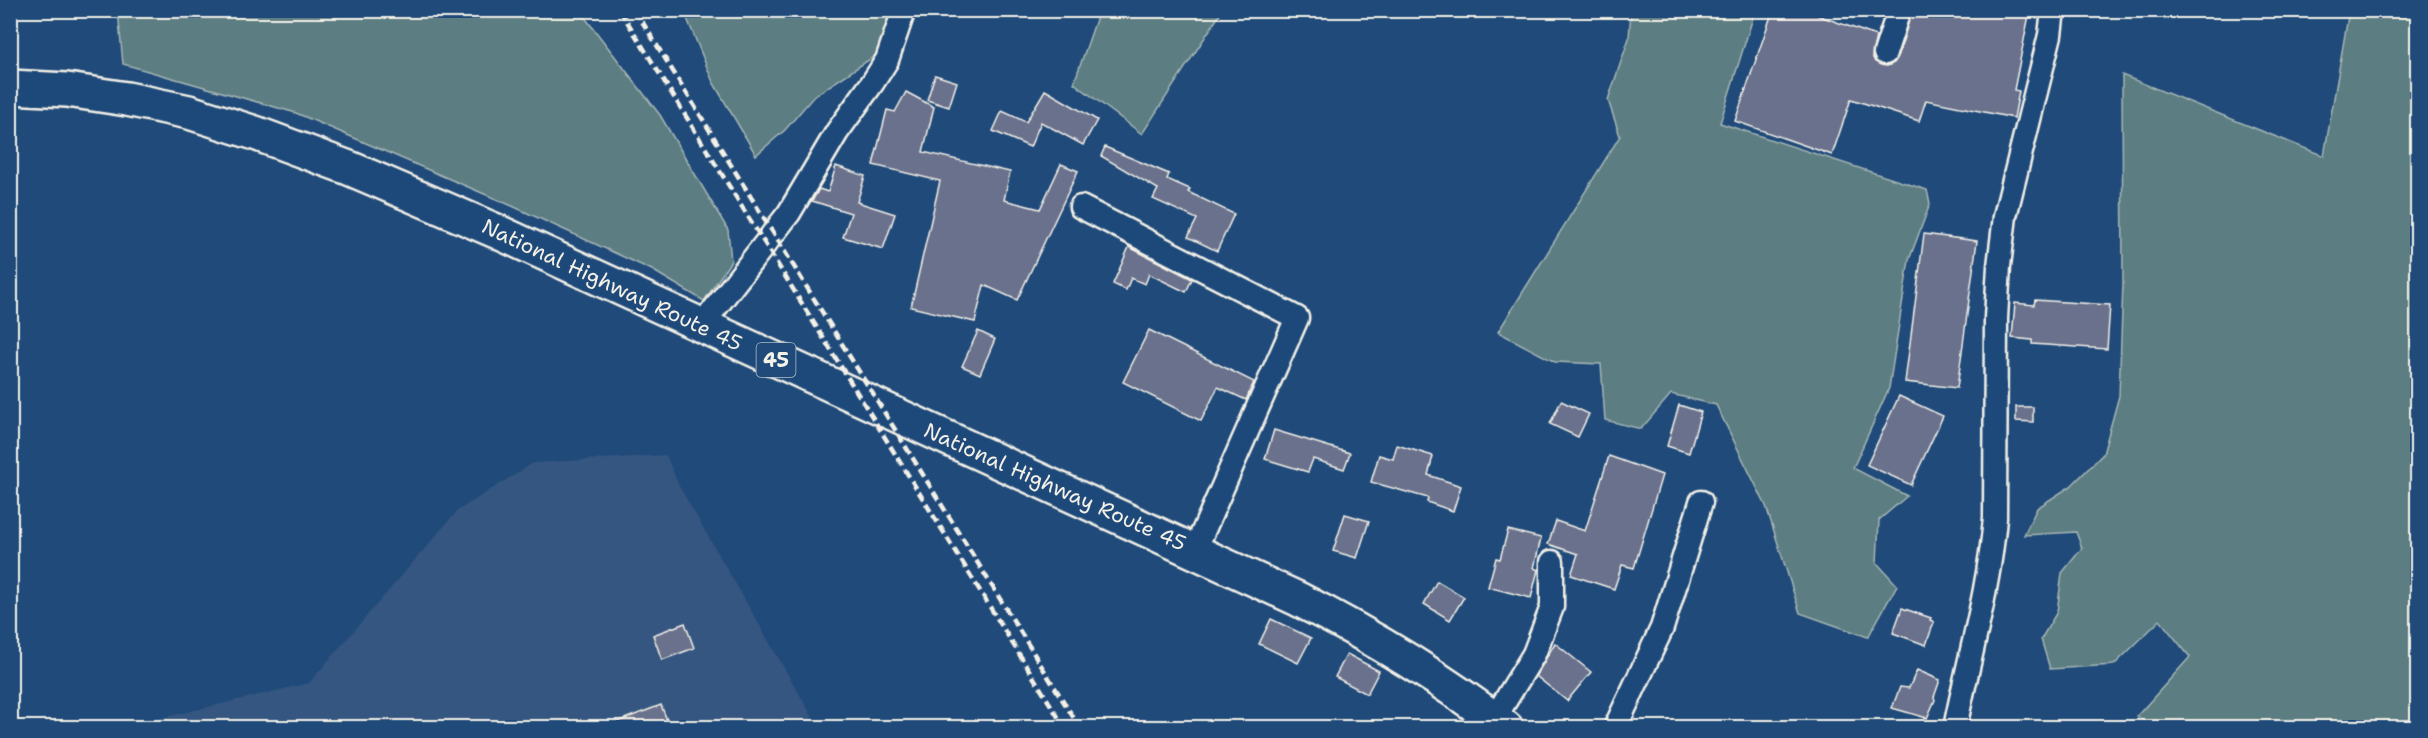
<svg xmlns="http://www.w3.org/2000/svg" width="2428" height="738" font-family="'Shantell Sans',sans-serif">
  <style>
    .built { fill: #365680 }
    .green { fill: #5b7d82; stroke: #a8b7b5; stroke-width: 1.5 }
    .building { fill: #6a718d; stroke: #f4f1e8; stroke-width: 1.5 }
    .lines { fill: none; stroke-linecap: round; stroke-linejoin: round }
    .minor-casing { stroke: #f4f1e8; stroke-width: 27 }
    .highway-casing { stroke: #f4f1e8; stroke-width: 38 }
    .minor { stroke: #1f4a7a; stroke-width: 22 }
    .highway { stroke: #1f4a7a; stroke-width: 33 }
    .rail { stroke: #f4f1e8; stroke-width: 4.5; stroke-dasharray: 9 4.5; stroke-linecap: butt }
    .labels { text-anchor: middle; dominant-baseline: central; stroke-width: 5; stroke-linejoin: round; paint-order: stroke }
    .shield { fill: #1f4a7a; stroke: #b4bfc7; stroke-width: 1.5 }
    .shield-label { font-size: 20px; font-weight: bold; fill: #f4f1e8 }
    .street-label { font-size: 21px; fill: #f4f1e8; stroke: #1f4a7a }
  </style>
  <rect width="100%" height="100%" fill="#1f4a7a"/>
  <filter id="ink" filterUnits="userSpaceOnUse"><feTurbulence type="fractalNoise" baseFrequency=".0167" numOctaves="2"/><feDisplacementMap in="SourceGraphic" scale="12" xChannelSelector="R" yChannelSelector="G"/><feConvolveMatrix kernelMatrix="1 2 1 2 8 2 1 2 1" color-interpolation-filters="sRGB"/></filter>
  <g filter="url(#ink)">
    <polygon class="built" points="666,455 679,486 812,716 810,728 119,728 309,683 457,511 533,463"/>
    <g class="green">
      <polygon points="118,11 580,11 660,115 728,230 731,261 704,301 652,270 510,205 296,113 123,64"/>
      <polygon points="684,11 909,11 902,38 814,96 785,130 756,155 713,82"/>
      <polygon points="1099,11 1222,11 1142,134 1074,83"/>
      <polygon points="1631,11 1755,11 1720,123 1927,190 1930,204 1909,260 1889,388 1853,468 1907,496 1879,520 1877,563 1897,585 1868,637 1800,613 1766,506 1716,405 1671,394 1641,429 1605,420 1601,364 1555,362 1498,332 1620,136 1608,100 1629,38"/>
      <polygon points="2349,11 2417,11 2417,727 2152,727 2137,716 2190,657 2160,620 2114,665 2050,669 2041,639 2057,612 2062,573 2082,548 2076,532 2024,535 2037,508 2071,486 2103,454 2119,396 2123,283 2122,75 2324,156"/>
    </g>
    <g class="building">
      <polygon points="1773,10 1803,10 1876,36 1872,56 1875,62 1887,66 1894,63 1898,57 1912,10 2030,10 2014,90 2019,91 2014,118 1926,100 1919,121 1851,99 1832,155 1735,121"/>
      <polygon points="935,75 957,82 949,107 927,100"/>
      <polygon points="1045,90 1097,120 1083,145 1041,122 1030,147 993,131 1002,111 1026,122"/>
      <polygon points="906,92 934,107 923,152 1010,172 1004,200 1040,209 1061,164 1078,171 1017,300 984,285 975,322 911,307 940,181 873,165 887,110 895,112"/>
      <polygon points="1105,147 1169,174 1167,179 1190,189 1188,192 1234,214 1217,251 1188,237 1197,219 1153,199 1158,189 1101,156"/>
      <polygon points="836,166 865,176 857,202 895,214 883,249 843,237 851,213 812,201 819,189 828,192"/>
      <polygon points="1924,234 1977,241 1957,388 1905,382"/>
      <polygon points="1129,247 1192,279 1186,292 1149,274 1145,284 1131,278 1126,290 1113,284"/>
      <polygon points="2035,300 2110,305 2107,349 2032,344 2032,340 2012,338 2015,303 2034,305"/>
      <polygon points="1149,330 1254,382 1246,400 1218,387 1201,421 1123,382"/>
      <polygon points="978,331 995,339 980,374 962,366"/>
      <polygon points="1899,396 1943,416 1911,485 1867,465"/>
      <polygon points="1561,401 1589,414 1578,437 1550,424"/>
      <polygon points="1679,405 1701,412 1689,453 1667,446"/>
      <polygon points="2016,407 2033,407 2033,422 2016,421"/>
      <polygon points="1274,430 1350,453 1344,469 1313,459 1308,472 1265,459"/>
      <polygon points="1397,445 1433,456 1428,475 1461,486 1453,511 1427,502 1428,498 1371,482 1379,455 1393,459"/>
      <polygon points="1609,456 1662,475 1634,568 1622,565 1614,589 1571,575 1578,554 1548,544 1556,521 1585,531"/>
      <polygon points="1345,514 1369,521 1357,558 1333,551"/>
      <polygon points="1508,530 1541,538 1534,568 1538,570 1531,598 1488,587 1496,558 1500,559"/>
      <polygon points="1437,581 1464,597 1450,620 1424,604"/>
      <polygon points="1902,608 1931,618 1930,620 1934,622 1926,645 1893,633"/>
      <polygon points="1271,619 1311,638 1298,663 1259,644"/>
      <polygon points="685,623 694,648 662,660 653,635"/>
      <polygon points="1555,643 1591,672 1567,701 1536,676"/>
      <polygon points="1347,654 1379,671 1367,694 1335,677"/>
      <polygon points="1917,670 1940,680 1934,697 1935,700 1927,718 1892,708 1900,687 1909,688"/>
      <polygon points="661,705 670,728 606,728 606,726"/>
    </g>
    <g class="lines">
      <defs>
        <g id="minor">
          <polyline points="1885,53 1899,10"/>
          <polyline points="1081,207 1297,318 1195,550"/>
          <polyline points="702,325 789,213 837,132 873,82 887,60 904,10"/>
          <polyline points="1494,719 1534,654 1552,607 1552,562"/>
          <polyline points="1615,728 1662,628 1701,502"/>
          <path d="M1955 728C1969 657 1989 590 1995 518L1996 318 1999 266 2005 216 2050 35 2053 10"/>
        </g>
        <path id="highway" d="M10 87 67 90 127 99 189 112 255 133 349 168 496 231 1298 599C1371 636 1441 678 1506 728"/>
      </defs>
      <use href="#minor" class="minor-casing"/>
      <use href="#highway" class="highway-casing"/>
      <use href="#minor" class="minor"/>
      <use href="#highway" class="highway"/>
      <g class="rail">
        <polyline points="620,10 1065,728"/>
        <polyline points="635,10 1080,728"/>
      </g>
    </g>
  </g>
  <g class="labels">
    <rect class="shield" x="756.5" y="343" width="39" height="34" rx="4.5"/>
    <g class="shield-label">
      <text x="776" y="360">45</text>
    </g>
    <g class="street-label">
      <text transform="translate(612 285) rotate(25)">National Highway Route 45</text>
      <text transform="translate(1055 487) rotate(24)">National Highway Route 45</text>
    </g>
  </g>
  <rect width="2428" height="738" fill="none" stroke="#1f4a7a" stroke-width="36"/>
  <rect x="18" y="18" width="2392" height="702" fill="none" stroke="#f4f1e8" stroke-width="2" filter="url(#ink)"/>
</svg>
